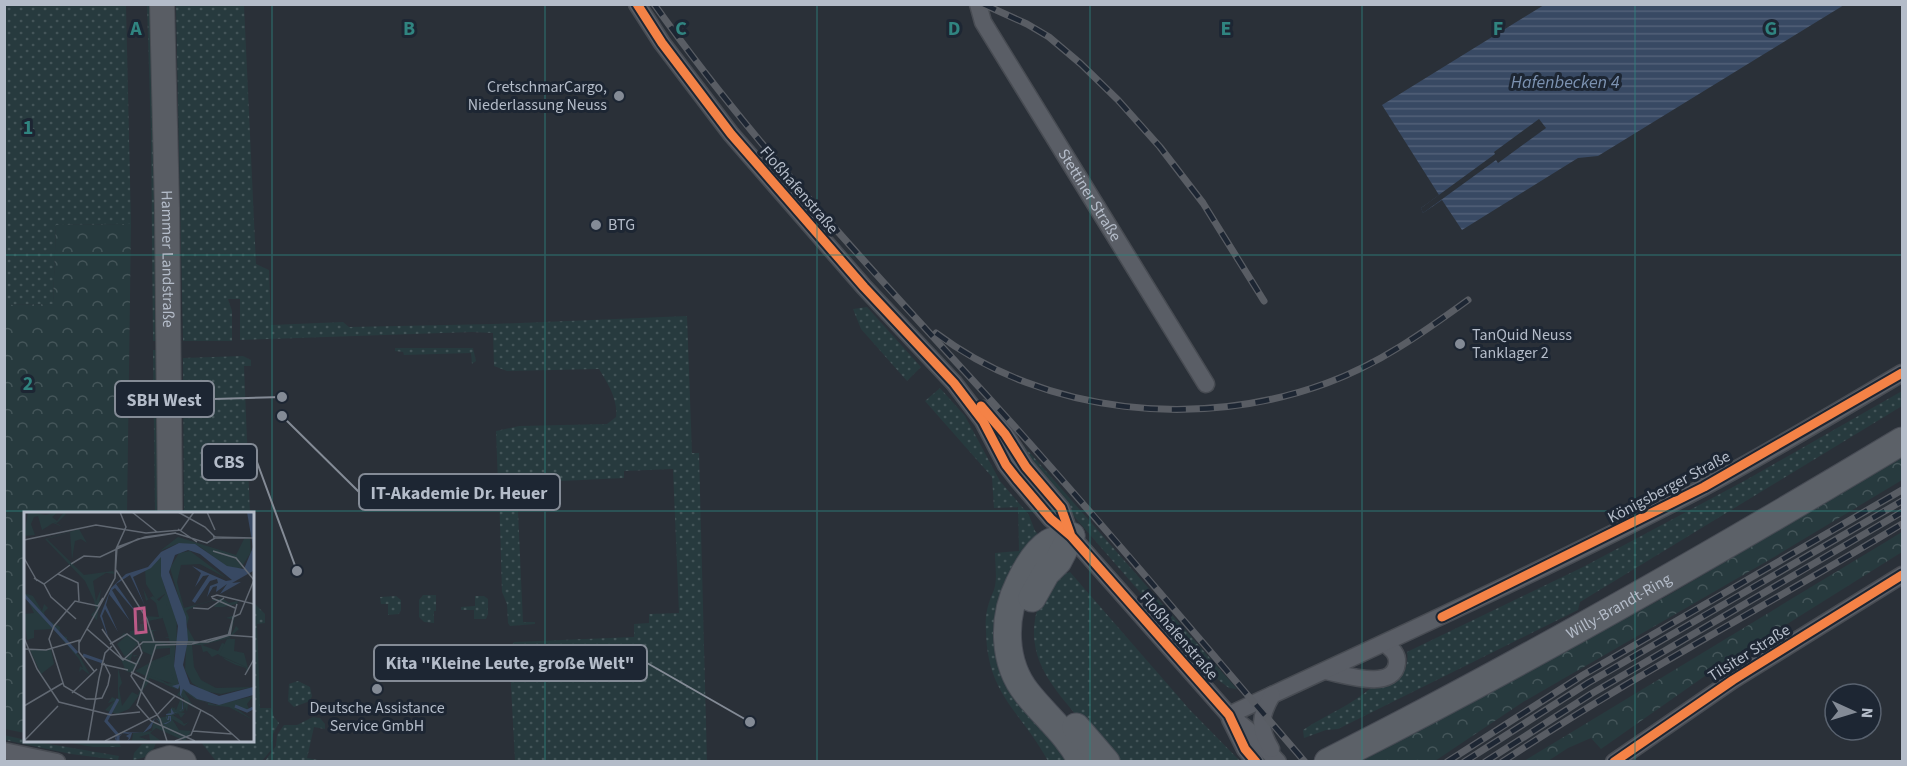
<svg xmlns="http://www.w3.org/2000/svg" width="1907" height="766" font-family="'Source Sans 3',sans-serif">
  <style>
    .grass { fill: url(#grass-dots) }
    .forest { fill: url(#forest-crowns) }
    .water { fill: url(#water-rules) }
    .pier { fill: #2a3038 }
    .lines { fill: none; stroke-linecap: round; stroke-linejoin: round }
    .street-casing { stroke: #484c53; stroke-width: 19 }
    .secondary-casing { stroke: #484c53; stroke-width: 26 }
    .primary-casing { stroke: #484c55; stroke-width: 29 }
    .street { stroke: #5a5e66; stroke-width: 16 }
    .secondary { stroke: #595d64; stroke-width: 24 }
    .primary { stroke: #5c6168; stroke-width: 27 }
    .rail-casing { stroke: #595d64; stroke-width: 7 }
    .rail { stroke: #1d2633; stroke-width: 4.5; stroke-dasharray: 14; stroke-linecap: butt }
    .cycleway-casing { stroke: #1d2633; stroke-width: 13 }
    .cycleway { stroke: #f48246; stroke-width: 9 }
    .grid { fill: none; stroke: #308480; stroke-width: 1.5; stroke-opacity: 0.55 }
    .poi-dot { fill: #848b96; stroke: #1d2633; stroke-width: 2 }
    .labels { text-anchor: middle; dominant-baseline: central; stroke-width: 6; stroke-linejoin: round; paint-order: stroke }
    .poi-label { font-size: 16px; fill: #b4bcc9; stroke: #1d2633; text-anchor: start }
    .street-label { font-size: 16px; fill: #b4bcc9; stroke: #1d2633 }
    .water-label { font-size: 18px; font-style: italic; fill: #7c92b1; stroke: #1d2633 }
    .inset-river { fill: none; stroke: #384963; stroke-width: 3 }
    .inset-road { fill: none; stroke: #616872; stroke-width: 1.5 }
    .view { fill: #bc5a87; fill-opacity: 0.15; stroke: #bc5a87; stroke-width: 3 }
    .inset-edge { fill: none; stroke: #b4bcc9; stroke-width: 3 }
    .grid-label { font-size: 20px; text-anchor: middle; font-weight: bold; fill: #308480; stroke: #1d2633; stroke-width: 6; stroke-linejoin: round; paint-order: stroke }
    .leader { fill: none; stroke: #848b96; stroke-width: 2 }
    .callout-dot { fill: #848b96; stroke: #1d2633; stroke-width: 2 }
    .callout { fill: #1d2633; stroke: #848b96; stroke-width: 2 }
    .callout-label { font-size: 18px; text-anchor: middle; font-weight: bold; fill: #b4bcc9 }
  </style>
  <defs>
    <pattern id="grass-dots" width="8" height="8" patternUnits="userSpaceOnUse" patternTransform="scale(1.5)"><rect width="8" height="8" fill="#273a3e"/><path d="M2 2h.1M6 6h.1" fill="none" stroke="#445559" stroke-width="1.8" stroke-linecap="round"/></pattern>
    <pattern id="forest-crowns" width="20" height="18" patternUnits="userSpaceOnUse" patternTransform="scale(1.5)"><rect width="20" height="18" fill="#273a3e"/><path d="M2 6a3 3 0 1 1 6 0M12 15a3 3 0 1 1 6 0" fill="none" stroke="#445559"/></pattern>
    <pattern id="water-rules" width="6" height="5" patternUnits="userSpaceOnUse" patternTransform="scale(1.5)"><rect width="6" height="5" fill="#384963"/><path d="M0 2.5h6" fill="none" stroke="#526178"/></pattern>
  </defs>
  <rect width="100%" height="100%" fill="#2a3038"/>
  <g class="grass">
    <polygon points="4,5 126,5 131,224 56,225 53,304 5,305"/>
    <polygon points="147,5 153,5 160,341 153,341 151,135"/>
    <path d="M176 5H244L256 264 269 270 271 325 343 322 349 327 493 324 687 316 692 453H699L707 761H515L509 648 514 642 634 637V624L649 623V614L679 613 673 469 624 471V478L498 484 496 431 519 426 607 424 616 417C618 399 608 384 599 369L507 371 494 366 493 333 472 332 240 340V299H228L232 311V341H183Z"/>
    <polygon points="867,307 921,367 907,381 861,329 853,309"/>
    <polygon points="395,348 473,348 476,361 472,364 471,353 404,355 403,352 395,351"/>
    <polygon points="153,350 160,350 161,514 155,514"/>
    <polygon points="243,356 251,360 251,366 244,366 250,514 184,514 183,358"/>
    <path d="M940 388 965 416 1000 481 1029 515 1035 531 1041 537 1000 609 1072 761H1048C1021 711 987 695 986 631 985 622 986 611 989 603 990 597 994 592 995 586 997 576 995 563 995 553L1019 551 1018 507 994 508 992 477 925 401Z"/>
    <path d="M1902 391V406L1580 602 1578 610 1338 729 1326 730 1304 738 1303 730C1327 714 1351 706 1373 686 1395 686 1410 675 1407 652L1583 567 1746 480Z"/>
    <polygon points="1016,437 1237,689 1229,688 1213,676 1030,466"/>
    <polygon points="517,490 523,622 535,622 535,624 510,626 508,623 507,604 502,592 499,491"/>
    <path d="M1070 572 1190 710 1240 761H1117C1104 746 1090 731 1077 716 1050 684 1025 655 1037 610 1040 599 1049 587 1054 577Z"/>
    <polygon points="423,595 436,595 436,611 434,611 434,623 424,622 419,617 419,600"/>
    <polygon points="396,596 401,600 401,610 399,614 388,615 388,604 381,604 380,597"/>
    <polygon points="475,596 484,596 488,599 488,614 486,619 474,619 474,610 461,610 461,607 475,606"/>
    <polygon points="252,604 255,604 265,614 265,623 257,624 260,708 271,708 274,717 279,723 273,734 271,750 262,761 216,761 200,741 252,740"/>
    <polygon points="298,681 310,687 312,696 310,701 294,707 288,701 289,684"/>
    <polygon points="313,717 320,718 325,724 325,729 314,727 307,758 324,761 265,761 276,746 277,735 284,725 297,725"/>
    <polygon points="4,735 26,740 119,756 118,760 71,754 5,740"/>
    <path d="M156 743C151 756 145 758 133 760L134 753 142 744Z"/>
  </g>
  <g class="forest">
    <polygon points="131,224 127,514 26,514 25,733 5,729 5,305 53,304 56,225"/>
    <polygon points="1902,458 1902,480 1769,560 1523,702 1435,761 1362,761 1667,596"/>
    <polygon points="1902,532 1902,552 1712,671 1601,749 1591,738 1568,748 1548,761 1524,761"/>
    <polygon points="60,741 118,741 121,747 93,747"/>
  </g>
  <polygon class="water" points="1544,5 1844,5 1598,156 1578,158 1462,230 1442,200 1423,213 1421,208 1439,195 1382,105"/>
  <polygon class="pier" points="1539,119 1546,128 1498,163 1496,160 1423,213 1421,208 1495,154 1494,152"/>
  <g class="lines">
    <defs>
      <g id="street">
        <polyline points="637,4 662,43 731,134 864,287 954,383 983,421 1006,465 1017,479 1051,519 1071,536 1229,715 1247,729 1278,762"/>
        <path id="s1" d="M978 4 983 22 1206 384"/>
        <polyline points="984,409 1005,434 1026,467 1061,508 1070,535"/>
        <path d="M1325 671C1343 674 1394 692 1397 663 1398 654 1392 649 1385 644"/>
        <path d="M1229 715C1387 641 1547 569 1702 488 1770 452 1836 412 1902 373"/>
        <polyline points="1230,719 1245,749 1256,762"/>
        <path d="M1271 749C1258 727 1260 716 1272 695"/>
        <polyline points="4,751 57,762"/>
        <polyline points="1614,762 1733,680 1902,575"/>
      </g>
      <g id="secondary">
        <path id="s2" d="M162 4 167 208 170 514"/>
        <polyline points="157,762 170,758 184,762"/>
      </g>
      <g id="primary">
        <path d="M1071 536C1064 538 1055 539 1049 543 1036 551 1025 571 1019 584 1002 618 1003 663 1027 693 1045 716 1069 735 1082 762"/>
        <polyline points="1032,598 1046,573 1058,561 1071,536"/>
        <polyline points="1076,727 1106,762"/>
        <path id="s3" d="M1328 762C1524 663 1714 554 1902 441"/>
      </g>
    </defs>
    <use href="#street" class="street-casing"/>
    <use href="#secondary" class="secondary-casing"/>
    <use href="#primary" class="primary-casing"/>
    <use href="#street" class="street"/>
    <use href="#secondary" class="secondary"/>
    <use href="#primary" class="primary"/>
    <defs>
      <g id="rail">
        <path d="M654 4C754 145 873 271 989 398 1097 517 1200 640 1305 762"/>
        <polyline points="983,4 1027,24 1049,37 1081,64 1118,100 1160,147 1203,203 1264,301"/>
        <path d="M936 333C1045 415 1200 430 1327 383 1379 364 1424 332 1468 300"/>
        <polyline points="1447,762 1583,675 1902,490"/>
        <polyline points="1464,762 1588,683 1902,501"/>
        <polyline points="1485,762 1591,694 1902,512"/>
        <path d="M1502 762C1632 676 1770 604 1902 524"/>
      </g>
    </defs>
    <use href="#rail" class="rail-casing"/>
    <use href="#rail" class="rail"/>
    <defs>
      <g id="cycleway">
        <polyline points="637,4 662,43 731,134 864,287 954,383 983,421 1006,465 1017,479 1051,519 1071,536 1229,715 1245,749 1256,762"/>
        <polyline points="981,406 1005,434 1026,467 1061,508 1070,533"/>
        <polyline points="1442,617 1704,487 1902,373"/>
        <polyline points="1614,762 1733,680 1902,575"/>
      </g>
    </defs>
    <use href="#cycleway" class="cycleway-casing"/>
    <use href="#cycleway" class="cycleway"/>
  </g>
  <path class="grid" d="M272 4V762M545 4V762M817 4V762M1090 4V762M1362 4V762M1635 4V762M4 255H1902M4 511H1902"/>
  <g class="poi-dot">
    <circle cx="619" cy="96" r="6"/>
    <circle cx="596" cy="225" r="6"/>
    <circle cx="1460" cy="344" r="6"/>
    <circle cx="377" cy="689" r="6"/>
  </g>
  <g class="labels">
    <g class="poi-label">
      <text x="607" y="87" text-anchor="end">CretschmarCargo,<tspan x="607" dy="18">Niederlassung Neuss</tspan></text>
      <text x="608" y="225">BTG</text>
      <text x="1472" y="335">TanQuid Neuss<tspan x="1472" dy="18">Tanklager 2</tspan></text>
      <text x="377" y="708" text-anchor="middle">Deutsche Assistance<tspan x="377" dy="18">Service GmbH</tspan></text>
    </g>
    <g class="street-label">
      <text transform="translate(799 190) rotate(49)">Floßhafenstraße</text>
      <text stroke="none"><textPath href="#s1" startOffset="222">Stettiner Straße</textPath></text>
      <text stroke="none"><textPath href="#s2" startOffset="255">Hammer Landstraße</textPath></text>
      <text transform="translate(1669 487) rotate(-28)">Königsberger Straße</text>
      <text stroke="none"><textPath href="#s3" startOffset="330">Willy-Brandt-Ring</textPath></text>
      <text transform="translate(1179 636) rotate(49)">Floßhafenstraße</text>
      <text transform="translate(1749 653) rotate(-32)">Tilsiter Straße</text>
    </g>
    <g class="water-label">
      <text x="1565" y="82">Hafenbecken 4</text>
    </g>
  </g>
  <g transform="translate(24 512)">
    <rect width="230" height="230" fill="#2a3038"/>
    <path d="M55 17 63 31 57 27 51 29 48 48 46 20 23 27 60 63 89 59 91 62 82 61 69 69 72 89 77 77 73 108 67 103 72 98 70 88 61 69 21 27ZM154 25 212 43 220 27 226 26 227 40 217 56 207 58 175 34 155 31 136 39ZM166 39 202 66 176 52 157 53 153 70 160 96 198 86 205 91 214 89 213 92 199 95H190L194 89H188L173 93 162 99 165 105 163 113 146 56 155 41ZM137 44V67L153 107 150 153 155 173 173 187 192 193 229 184 223 192 225 197 229 194 226 199 213 197 229 208 205 195 184 193V191L171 187 160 179 170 196 164 192 163 200 161 195 160 199 148 204V207L146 198 152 195 147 201 151 202 159 197 160 186 153 183 158 176 152 177 140 172 148 171 126 160 128 149 146 142V136L132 137 126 149 127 143 118 139 117 129 114 132 105 126 109 135V140L106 150 111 151 114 148 110 145 109 143H114L110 145 114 147 118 140 114 150 117 153 113 151 108 161 102 159 95 143 100 148 106 149 101 146 108 139 107 132 102 123 93 129 100 121 106 124V119L116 117V112H122V118L126 117 123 108 116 110 121 104 104 82 121 104 135 105 132 91 126 86 122 89 119 76 124 87 129 84 135 89 141 82 133 51ZM139 106 145 125 140 126H145L146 132 131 129 129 119 134 118H127L124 109ZM211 103 207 123 212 114 215 117 205 126 207 127 203 145 205 126 178 133 194 139 198 131 201 132 196 144 224 156 227 153 223 161 222 156 212 153 202 148 194 142 188 145 183 139 179 140 177 133H168L170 155 177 168 192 176 229 175 197 182 180 179 168 171 161 158 163 115 172 131 203 123 208 107 202 106Z" fill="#273a3e" fill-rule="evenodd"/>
    <path d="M4 0 22 3 34 0 28 5 33 9 40 0 42 2 33 11 30 10 39 15 29 11 18 18 14 4 10 5 7 12 11 23 0 24ZM0 81 9 84 18 99 20 92 24 96 20 100 22 107 36 115 35 123 43 125V133L55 143 66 163 58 157 55 160 56 154 59 156 55 147 29 117 10 118V126L3 128 0 102 10 101ZM129 149H147V153L143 150 150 166 136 167 147 174 125 166 124 171 105 197 93 202 81 198 90 189 84 191 88 185 94 188V156L98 171 95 176 98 194 108 180 114 183 122 164 111 159ZM158 183 159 197 155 200 161 201 157 206 154 201 147 202 158 209 160 212 165 210 160 214 148 207 155 218 167 219 161 229 132 216 126 221 137 229H126L125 222 115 225 124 228 108 229 109 221 128 219 129 211 137 214 133 206 141 205 148 195 152 198Z" fill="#273a3e"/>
    <path d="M203 127H211L210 139 220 141 224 156 195 143ZM27 137 30 152 17 162 6 138Z" fill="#273a3e"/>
    <path d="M137 44 136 57 142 81 132 88 122 72 121 58ZM145 88 152 106 153 130 146 129 138 104 145 98 142 93ZM102 124 114 132 101 145 93 132ZM147 144V163L153 173 125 164 132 148Z" fill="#273a3e"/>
    <path d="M223 0H229V59L208 71 217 70 196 82 203 72 192 80 193 74 189 75 183 85 186 74 194 71 193 67 186 69 171 91 168 89 185 63 179 64 171 75 177 61 168 54 202 69 208 68 176 42 164 38 151 43 145 60 162 105 164 128 159 153 166 172 195 184 229 175V183L195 193 173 187 159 177 157 183 159 186V197L147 203H142L144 208V204H147V209L142 212H139L131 206 127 216 119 221H108L106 227 103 229 105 226 102 224 107 221 104 222 99 221 95 224 92 225 93 229 91 227 93 221 95 225 100 220 119 221 131 206 133 207 139 212 146 209V204L145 208H143L142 202 147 201V196L150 201 158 198 159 186 156 183V173L154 177 148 174 155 172 150 154 154 114 137 64V45L127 56 109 65 121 94 106 63 92 72 114 103 91 76 88 78 106 109 85 82 82 93 94 120 81 97 78 104 86 131 76 104 87 76 102 62 124 55 137 40 155 31 171 32 203 54 220 57 229 35Z" fill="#384963"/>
    <path class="inset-river" d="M0 83 53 141M59 143 79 150M211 194 223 199 229 196M94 229V223L82 209 94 187"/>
    <path class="inset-road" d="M108 0 133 20M154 0 181 15 192 26M183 0 191 18M154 17 173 30M189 25 230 26M230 26H191L183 31 151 21 121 25 93 35 91 66 63 117 99 148 119 130H184L206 123 209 105 216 102 230 68M0 28 72 13 122 21 157 18 170 0M189 39 212 46 230 68M0 46 13 69M47 52 60 44 76 45 114 27 152 21M92 58 123 107 130 130M34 62 54 71 55 89M10 66 20 72 27 85 52 107M20 72 46 53M187 85 193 83 230 92M188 86 211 96M169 96 184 97 200 86M78 117 98 146 112 152M204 124 213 92M0 126 13 157 35 190 87 203 116 200M55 129V140L70 159M55 131 91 66 92 37 102 15 96 0M86 132 103 122 114 130 118 141 107 164 136 207 143 229M168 132 203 123 230 125M168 132 132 133 113 193 127 209 171 229M0 137 22 138 56 128M77 152 104 158M107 160 188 204 216 229M221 163 230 147M48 181 73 157M71 187 78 186 84 173 86 163 80 151M73 187H62L40 174 25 127 30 114 51 89 74 94 79 86M0 194 39 171M169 219 208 222M0 229 34 194M64 229 75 166 81 141 88 134M81 229 133 203 151 184M151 229 167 223 177 198"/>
    <path class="view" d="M120 96 122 120 112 121 111 97Z"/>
    <rect width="230" height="230" class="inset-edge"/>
  </g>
  <g class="grid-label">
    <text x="136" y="35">A</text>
    <text x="409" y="35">B</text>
    <text x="681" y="35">C</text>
    <text x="954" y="35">D</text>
    <text x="1226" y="35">E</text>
    <text x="1498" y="35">F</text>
    <text x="1771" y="35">G</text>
    <text x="28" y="134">1</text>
    <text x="28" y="390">2</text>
  </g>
  <path class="leader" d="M282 397L214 399M297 571L257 462M282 416L359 492M750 722L647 663"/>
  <g class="callout-dot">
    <circle cx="282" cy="397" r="6"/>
    <circle cx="297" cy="571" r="6"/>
    <circle cx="282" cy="416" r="6"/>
    <circle cx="750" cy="722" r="6"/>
  </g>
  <g class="callout">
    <rect x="115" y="381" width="99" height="36" rx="6"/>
    <rect x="202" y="444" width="55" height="36" rx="6"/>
    <rect x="359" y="474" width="201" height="36" rx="6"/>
    <rect x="374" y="645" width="273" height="36" rx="6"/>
  </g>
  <g class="callout-label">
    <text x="164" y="406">SBH West</text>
    <text x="229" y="468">CBS</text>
    <text x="459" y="499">IT-Akademie Dr. Heuer</text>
    <text x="510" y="669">Kita "Kleine Leute, große Welt"</text>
  </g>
  <rect width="1907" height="766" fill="none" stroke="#b4bcc9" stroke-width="12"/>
  <g transform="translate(1853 712) rotate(94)"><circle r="28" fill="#1d2633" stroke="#59626f" stroke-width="1.5"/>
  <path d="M0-4.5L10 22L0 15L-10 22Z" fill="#848b96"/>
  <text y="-9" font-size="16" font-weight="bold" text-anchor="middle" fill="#b4bcc9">N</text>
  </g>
</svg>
